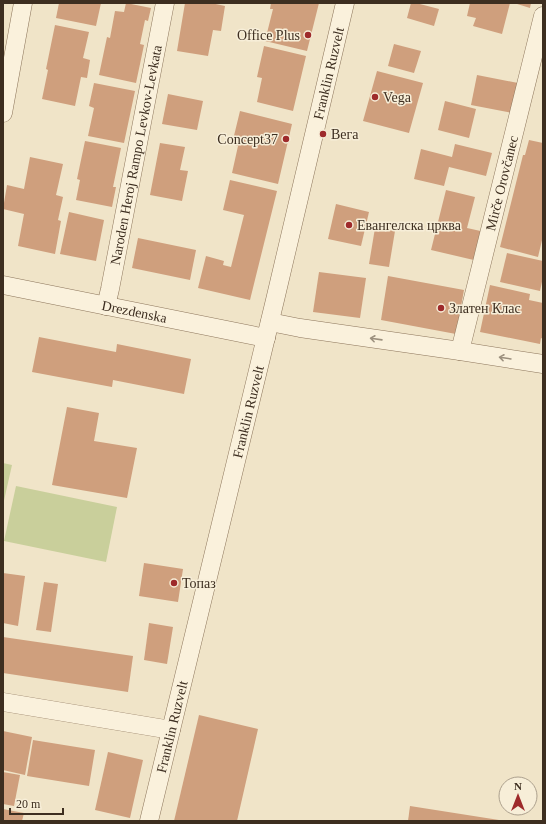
<svg xmlns="http://www.w3.org/2000/svg" width="546" height="824" font-family="Georgia,serif">
  <style>
    .green { fill: #c9cf9b }
    .building { fill: #cf9f7d }
    .lines { fill: none; stroke-linecap: round; stroke-linejoin: round }
    .minor-casing { stroke: #8d765c; stroke-width: 19 }
    .minor { stroke: #faf1dc; stroke-width: 18 }
    .oneway { stroke: #9c907e }
    .poi-dot { fill: #9e2a2b; stroke: #f7eed8; stroke-width: 1.5 }
    .labels { text-anchor: middle; dominant-baseline: central; stroke-width: 3; stroke-linejoin: round; paint-order: stroke }
    .poi-label { font-size: 14px; fill: #3d2e20; stroke: #f7eed8; text-anchor: start }
    .street-label { font-size: 14px; fill: #3d2e20; stroke: #f7eed8 }
  </style>
  <rect width="100%" height="100%" fill="#f0e4c8"/>
  <g class="green">
    <polygon points="3,463 12,465 3,505"/>
    <polygon points="16,486 117,507 106,562 4,541"/>
  </g>
  <g class="building">
    <polygon points="59,3 101,3 96,26 56,18"/>
    <polygon points="126,3 151,8 148,21 145,20 140,44 144,45 136,83 99,75 107,37 110,38 115,11 124,12"/>
    <polygon points="185,3 211,3 225,6 221,31 213,30 208,56 177,51"/>
    <polygon points="271,3 319,3 307,51 265,41 273,9 270,9"/>
    <polygon points="411,3 416,3 439,9 434,26 407,18"/>
    <polygon points="470,3 510,3 502,34 473,26 476,18 467,16"/>
    <polygon points="514,3 531,3 530,8"/>
    <polygon points="55,25 89,32 83,58 90,60 87,78 81,77 75,106 42,99 48,70 46,69"/>
    <polygon points="394,44 421,51 414,73 388,66"/>
    <polygon points="264,46 306,56 293,111 257,102 262,78 257,77"/>
    <polygon points="377,71 423,83 409,133 363,121"/>
    <polygon points="477,75 518,83 512,113 471,105"/>
    <polygon points="94,83 135,91 124,143 88,136 94,108 89,106"/>
    <polygon points="168,94 203,101 197,130 162,124"/>
    <polygon points="445,101 476,109 469,138 438,130"/>
    <polygon points="240,111 292,124 278,184 232,173 238,146 232,144"/>
    <polygon points="529,140 543,143 543,236 538,257 500,247 523,155 525,155"/>
    <polygon points="85,141 121,148 113,187 116,187 112,207 76,200 80,180 77,179"/>
    <polygon points="160,143 185,147 180,170 188,171 182,201 150,195"/>
    <polygon points="455,144 492,153 486,176 449,167 444,186 414,179 421,149 452,157"/>
    <polygon points="30,157 63,164 56,195 63,197 58,220 61,221 55,254 18,246 24,214 3,209 7,185 24,189"/>
    <polygon points="230,180 277,191 250,300 198,288 206,256 224,261 223,265 231,267 244,215 223,210"/>
    <polygon points="446,190 475,197 467,228 485,232 478,261 431,250"/>
    <polygon points="336,204 369,212 361,246 328,239"/>
    <polygon points="69,212 104,220 96,261 60,254"/>
    <polygon points="375,228 395,231 389,267 369,264"/>
    <polygon points="138,238 196,250 190,280 132,268"/>
    <polygon points="507,253 543,261 543,277 540,291 500,282"/>
    <polygon points="319,272 366,278 360,318 313,312"/>
    <polygon points="388,276 464,290 456,334 381,320"/>
    <polygon points="490,285 530,294 529,300 543,303 543,339 541,338 540,344 480,332"/>
    <polygon points="39,337 116,352 117,344 191,359 184,394 113,380 112,387 32,372"/>
    <polygon points="67,407 99,413 94,441 137,448 127,498 52,485"/>
    <polygon points="144,563 183,569 178,602 139,596"/>
    <polygon points="3,573 25,576 18,626 3,623"/>
    <polygon points="44,582 58,584 51,632 36,630"/>
    <polygon points="149,623 173,627 167,664 144,660"/>
    <polygon points="3,637 133,656 128,692 3,673"/>
    <polygon points="199,715 258,729 237,821 174,821"/>
    <polygon points="3,731 32,737 25,775 3,770"/>
    <polygon points="33,740 95,750 89,786 27,776"/>
    <polygon points="108,752 143,760 130,818 95,810"/>
    <polygon points="3,772 20,775 14,806 3,804"/>
    <polygon points="410,806 499,820 499,821 408,821"/>
    <polygon points="3,809 24,813 22,821 3,821"/>
  </g>
  <g class="lines">
    <defs>
      <g id="minor">
        <polyline points="3,113 23,3"/>
        <path id="s1" d="M3 285 266 338"/>
        <path id="s2" d="M106 306 110 289 165 3"/>
        <polyline points="270,322 300,328 460,351 543,364"/>
        <path id="s3" d="M460 351 543 16"/>
        <polyline points="3,702 171,730"/>
        <path id="s4" d="M149 821 275 300 345 3"/>
      </g>
    </defs>
    <use href="#minor" class="minor-casing"/>
    <use href="#minor" class="minor"/>
  </g>
  <defs><path id="oneway-shaft" d="M-6 0H5M1.5-3L5.5 0L1.5 3" fill="none" stroke-width="1.6" stroke-linecap="round" stroke-linejoin="round"/></defs>
  <g class="oneway">
    <use href="#oneway-shaft" transform="translate(376 339) rotate(-172)"/>
    <use href="#oneway-shaft" transform="translate(505 358) rotate(-171)"/>
  </g>
  <g class="poi-dot">
    <circle cx="308" cy="35" r="4"/>
    <circle cx="375" cy="97" r="4"/>
    <circle cx="323" cy="134" r="4"/>
    <circle cx="286" cy="139" r="4"/>
    <circle cx="349" cy="225" r="4"/>
    <circle cx="441" cy="308" r="4"/>
    <circle cx="174" cy="583" r="4"/>
  </g>
  <g class="labels">
    <g class="poi-label">
      <text x="300" y="35" text-anchor="end">Office Plus</text>
      <text x="383" y="97">Vega</text>
      <text x="331" y="134">Вега</text>
      <text x="278" y="139" text-anchor="end">Concept37</text>
      <text x="357" y="225">Евангелска црква</text>
      <text x="449" y="308">Златен Клас</text>
      <text x="182" y="583">Топаз</text>
    </g>
    <g class="street-label">
      <text stroke="none"><textPath href="#s4" startOffset="769">Franklin Ruzvelt</textPath></text>
      <text stroke="none"><textPath href="#s2" startOffset="154">Naroden Heroj Rampo Levkov-Levkata</textPath></text>
      <text stroke="none"><textPath href="#s3" startOffset="173">Mirče Orovčanec</textPath></text>
      <text stroke="none"><textPath href="#s1" startOffset="134">Drezdenska</textPath></text>
      <text stroke="none"><textPath href="#s4" startOffset="421">Franklin Ruzvelt</textPath></text>
      <text stroke="none"><textPath href="#s4" startOffset="97">Franklin Ruzvelt</textPath></text>
    </g>
  </g>
  <rect width="546" height="824" fill="none" stroke="#3d2e20" stroke-width="8"/>
  <g transform="translate(518 796)"><circle r="19" fill="#f7eed8" stroke="#ada18e"/>
  <path d="M0-3L7 15L0 10L-7 15Z" fill="#9e2a2b"/>
  <text y="-6" font-size="11" font-weight="bold" text-anchor="middle" fill="#3d2e20">N</text>
  </g>
  <path d="M10 808v6h53v-6" fill="none" stroke="#3d2e20" stroke-width="2"/>
  <text x="16" y="808" font-size="12" fill="#3d2e20" stroke="#f7eed8" stroke-width="3" paint-order="stroke">20 m</text>
</svg>
